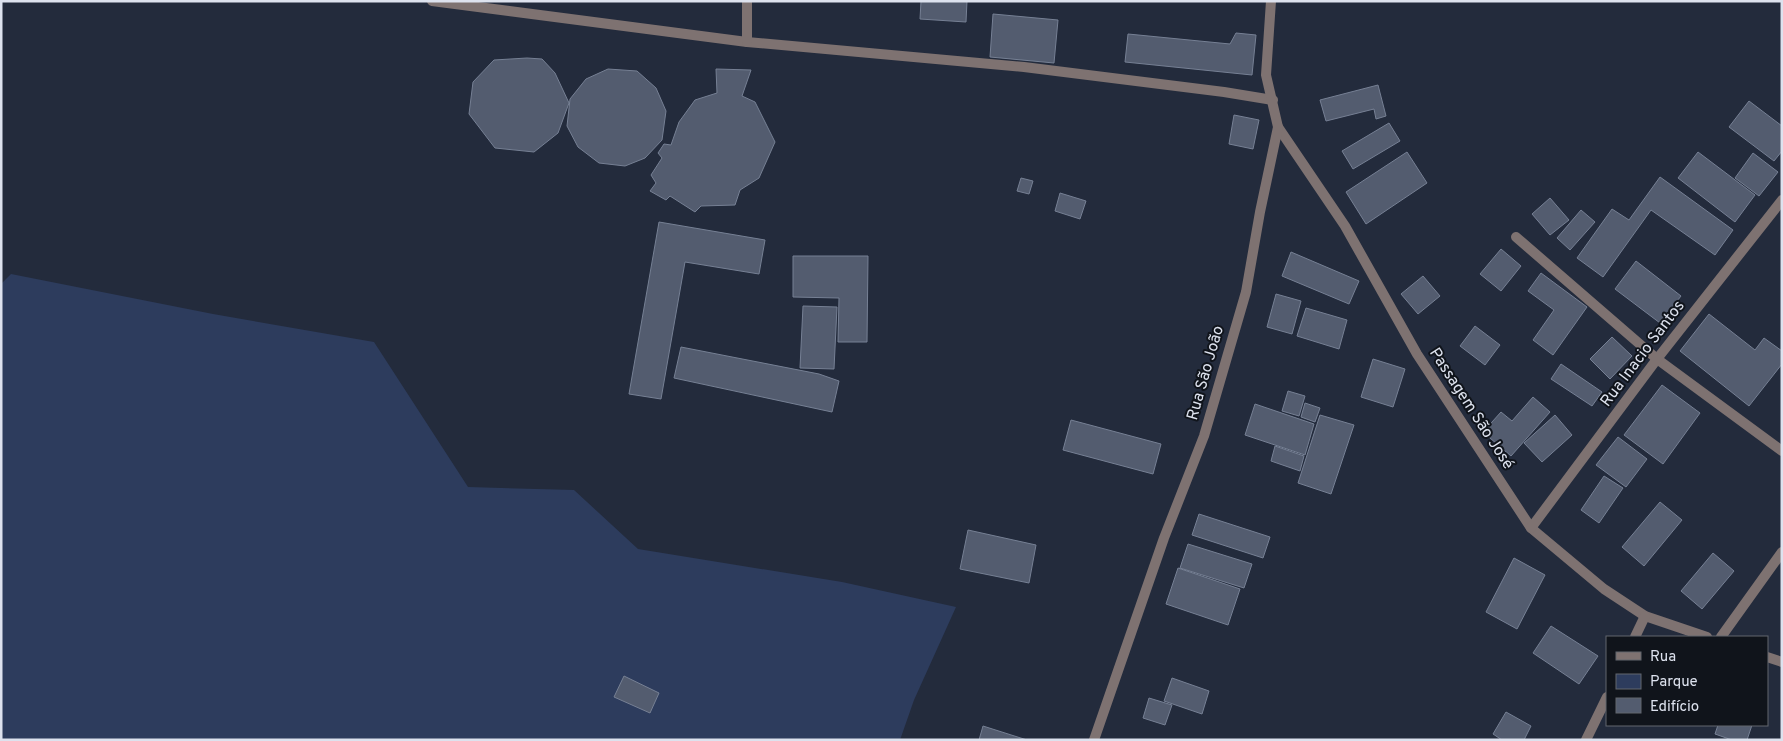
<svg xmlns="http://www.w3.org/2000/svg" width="1783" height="741" font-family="Overpass,sans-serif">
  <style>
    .green { fill: #2d3c5d }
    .building { fill: #535c6f; stroke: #768094 }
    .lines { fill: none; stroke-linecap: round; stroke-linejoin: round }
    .service { stroke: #7e7271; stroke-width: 10 }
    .minor { stroke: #7e7271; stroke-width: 10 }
    .labels { text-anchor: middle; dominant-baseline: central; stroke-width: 4; stroke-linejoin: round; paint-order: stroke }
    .street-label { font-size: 16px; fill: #dde2ee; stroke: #10141b }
  </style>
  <rect width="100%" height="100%" fill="#232b3c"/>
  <polygon class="green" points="11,274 213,314 374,342 468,487 574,490 638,549 842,582 956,607 914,700 900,740 1,740 1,284"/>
  <g class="building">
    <polygon points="921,1 967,1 966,22 920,19"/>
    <polygon points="993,14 1058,20 1054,63 990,57"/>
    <polygon points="1236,33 1256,35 1252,75 1125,62 1128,34 1230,44"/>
    <polygon points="527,58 542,59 555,73 569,103 558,133 534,152 495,148 469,114 473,82 494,60"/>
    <polygon points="608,69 637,71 656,88 666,111 662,140 645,158 625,166 599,163 578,147 567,126 570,99 586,79"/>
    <polygon points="716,69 751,70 742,96 755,102 775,142 759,178 740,190 735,205 701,206 695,212 670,196 666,200 650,191 656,183 651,175 662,158 658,153 664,144 671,145 679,122 695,100 717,93"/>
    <polygon points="1378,85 1386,116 1376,119 1374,109 1326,121 1320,100"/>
    <polygon points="1749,101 1782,126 1782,151 1774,161 1729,127"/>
    <polygon points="1234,115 1259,120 1253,149 1229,144"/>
    <polygon points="1389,123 1400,141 1353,169 1342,151"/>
    <polygon points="1407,152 1427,183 1366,224 1346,192"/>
    <polygon points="1698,152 1755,195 1735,222 1678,178"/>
    <polygon points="1753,153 1778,172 1759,196 1735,178"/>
    <polygon points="1660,177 1733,230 1715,255 1651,210 1603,277 1577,258 1612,209 1629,220"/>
    <polygon points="1021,178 1033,181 1029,194 1017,191"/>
    <polygon points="1060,193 1086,201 1080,219 1055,211"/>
    <polygon points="1550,198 1569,220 1550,235 1532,214"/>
    <polygon points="1581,210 1595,222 1570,250 1557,238"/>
    <polygon points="659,222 765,240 759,274 685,262 661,399 629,394"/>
    <polygon points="1501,249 1521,266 1501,291 1480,274"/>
    <polygon points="1291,252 1359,281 1349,304 1282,276"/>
    <polygon points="793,256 868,256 867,342 838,342 839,298 793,297"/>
    <polygon points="1636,261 1681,296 1660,323 1615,289"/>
    <polygon points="1541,273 1587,307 1553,355 1533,340 1554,310 1528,291"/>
    <polygon points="1423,276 1440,296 1418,314 1401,294"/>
    <polygon points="1276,294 1301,301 1292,334 1267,327"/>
    <polygon points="803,306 837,307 834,369 800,368"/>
    <polygon points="1306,308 1347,320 1339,349 1297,336"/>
    <polygon points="1709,314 1755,350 1764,338 1782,351 1782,364 1749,406 1680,351"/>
    <polygon points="1475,326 1500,345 1485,365 1460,346"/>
    <polygon points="1612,337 1632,356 1610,379 1590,359"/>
    <polygon points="681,347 819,374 839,381 832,412 674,378"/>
    <polygon points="1373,359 1405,369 1393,407 1361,397"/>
    <polygon points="1561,364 1602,392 1592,406 1551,379"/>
    <polygon points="1662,385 1700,413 1663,464 1624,435"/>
    <polygon points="1288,391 1305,396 1299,416 1282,411"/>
    <polygon points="1533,397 1550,412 1511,456 1483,432 1501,412 1512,421"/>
    <polygon points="1305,403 1320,408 1315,422 1301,417"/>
    <polygon points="1255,404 1314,424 1305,455 1245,435"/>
    <polygon points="1320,415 1354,425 1331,494 1298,483"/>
    <polygon points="1555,415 1572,435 1542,462 1524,443"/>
    <polygon points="1071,420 1161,444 1153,474 1063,450"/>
    <polygon points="1618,437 1647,459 1626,487 1596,465"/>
    <polygon points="1275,446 1304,456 1300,471 1271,461"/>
    <polygon points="1604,476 1623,488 1599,523 1581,510"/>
    <polygon points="1660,502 1682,520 1644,566 1622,547"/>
    <polygon points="1199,514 1270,537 1263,558 1192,535"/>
    <polygon points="968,530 1036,545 1029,583 960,569"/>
    <polygon points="1188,544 1252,564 1244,588 1180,568"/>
    <polygon points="1713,553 1734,571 1702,609 1681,591"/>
    <polygon points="1514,558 1545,575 1517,629 1486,612"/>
    <polygon points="1178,568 1240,589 1228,625 1166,604"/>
    <polygon points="1551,626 1598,656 1579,684 1533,653"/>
    <polygon points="624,676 659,693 650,713 614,697"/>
    <polygon points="1172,678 1209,691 1202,714 1164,701"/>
    <polygon points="1149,698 1172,705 1165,725 1143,718"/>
    <polygon points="1506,712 1531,726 1524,740 1502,740 1493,734"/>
    <polygon points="1718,725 1752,725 1747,740 1732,740 1715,734"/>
    <polygon points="983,726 1027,740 979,740"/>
  </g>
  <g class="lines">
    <g class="service">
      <polyline points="432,1 747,42 1024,67 1224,92 1273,100"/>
      <polyline points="747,42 747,1"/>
    </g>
    <g class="minor">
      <polyline points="1278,127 1345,226 1417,354 1531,528 1604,589 1645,616 1707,637"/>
      <polyline points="1516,237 1657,359 1782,451"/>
      <polyline points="1531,528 1657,359 1782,200"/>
      <polyline points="1635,637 1645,616"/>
      <polyline points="1721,637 1782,552"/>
      <polyline points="1767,657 1782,662"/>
      <polyline points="1094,740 1164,538 1204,436 1246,292 1260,212 1278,127 1266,75 1271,1"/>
      <polyline points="1586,740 1607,697"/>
    </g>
  </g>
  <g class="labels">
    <g class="street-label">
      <text transform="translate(1643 354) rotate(-53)">Rua Inacio Santos</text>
      <text transform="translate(1206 373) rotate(-74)">Rua São João</text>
      <text transform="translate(1471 409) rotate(57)">Passagem São José</text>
    </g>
  </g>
  <rect width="1783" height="741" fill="none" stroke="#dde2ee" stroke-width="5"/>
  <rect x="1606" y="636" width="162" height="90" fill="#10141b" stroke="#62666f"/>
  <rect x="1616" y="652" width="25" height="8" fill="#7e7271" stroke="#62666f"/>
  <text x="1650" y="661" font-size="15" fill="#dde2ee">Rua</text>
  <rect x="1616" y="674" width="25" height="15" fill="#2d3c5d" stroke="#62666f"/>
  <text x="1650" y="686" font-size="15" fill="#dde2ee">Parque</text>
  <rect x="1616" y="698" width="25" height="15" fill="#535c6f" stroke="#62666f"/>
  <text x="1650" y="711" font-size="15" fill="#dde2ee">Edifício</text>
</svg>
